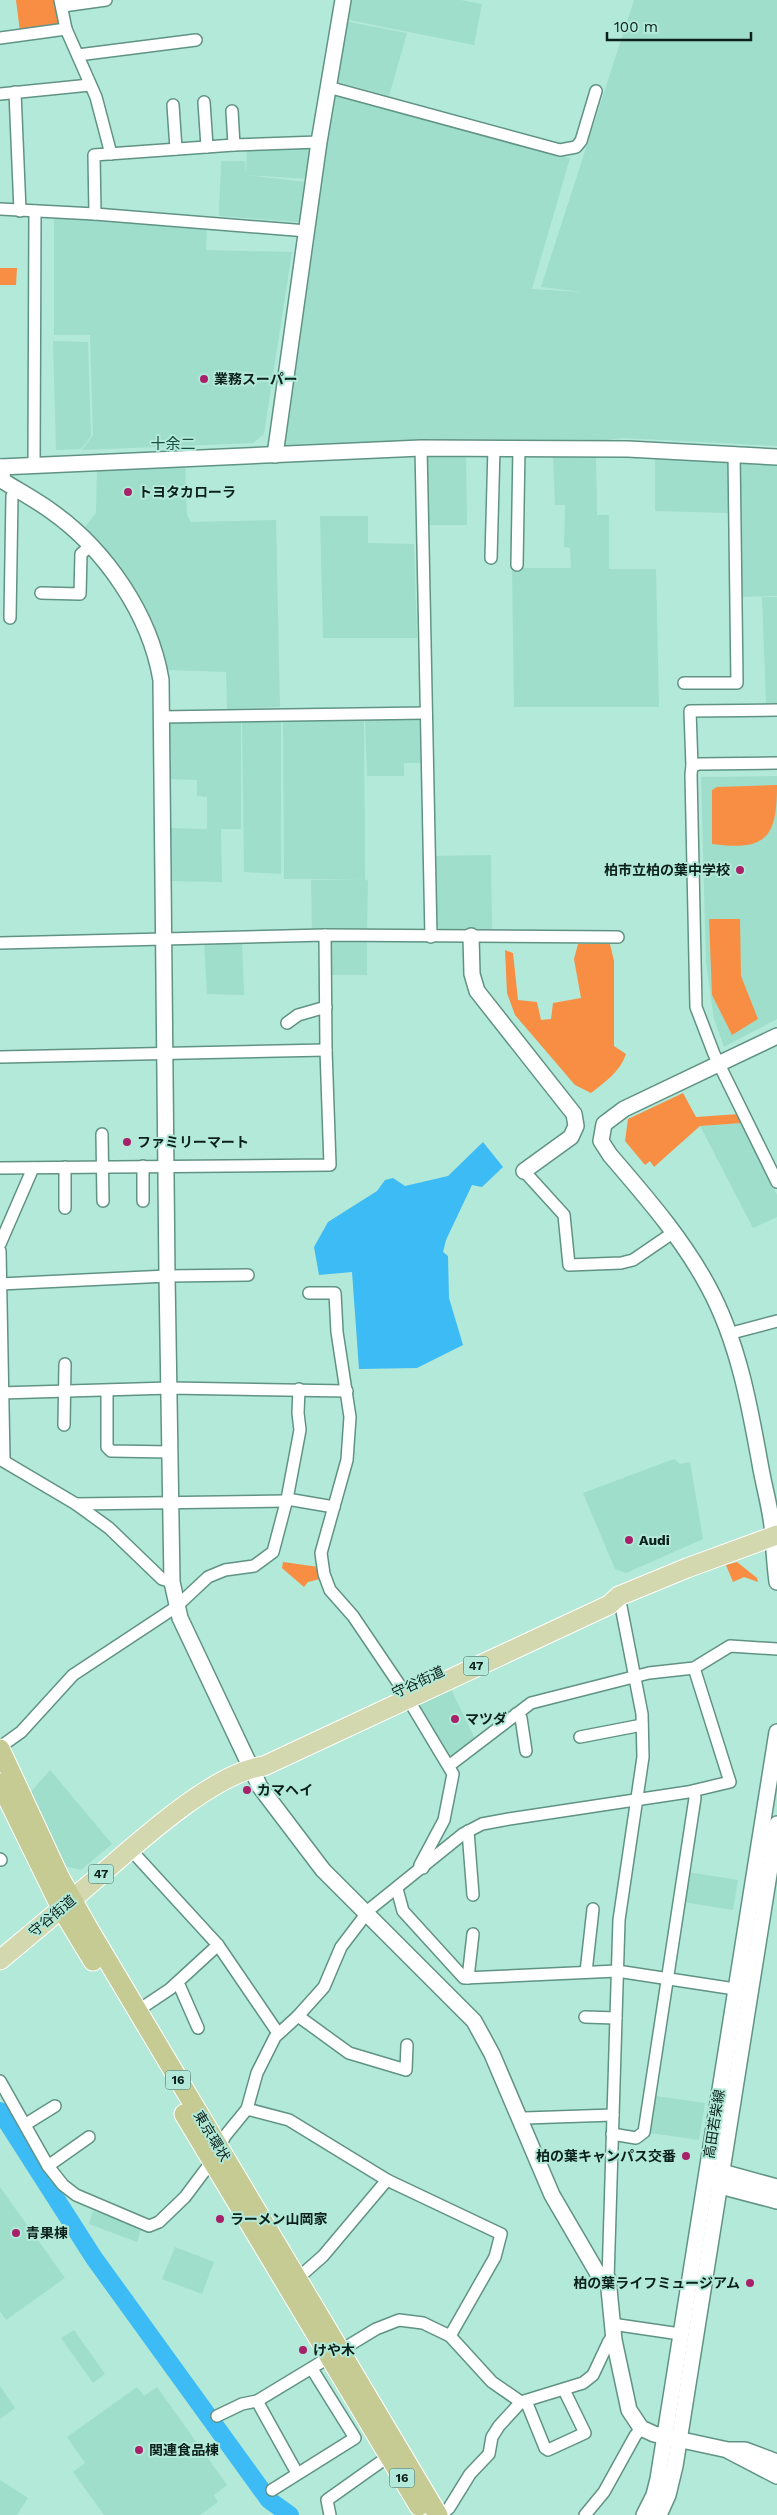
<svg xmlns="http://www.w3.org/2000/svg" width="777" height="2515" font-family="'Work Sans','Noto Sans JP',sans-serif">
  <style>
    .built { fill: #9fdeca }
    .green { fill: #f78e43 }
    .water { fill: #3dbbf5 }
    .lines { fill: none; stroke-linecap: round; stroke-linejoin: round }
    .river { stroke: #3dbbf5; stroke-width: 18 }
    .minor-casing { stroke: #609384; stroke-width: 14 }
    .tertiary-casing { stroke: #609384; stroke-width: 18 }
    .primary-casing { stroke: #fff; stroke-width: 21 }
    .trunk-casing { stroke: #fff; stroke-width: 21 }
    .minor { stroke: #fff; stroke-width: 11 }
    .tertiary { stroke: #fff; stroke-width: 15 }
    .primary { stroke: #d4d8af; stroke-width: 19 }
    .trunk { stroke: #c6cb94; stroke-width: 19 }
    .poi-dot { fill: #a7216a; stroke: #b3e9d8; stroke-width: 2 }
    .labels { text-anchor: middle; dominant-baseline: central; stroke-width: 4; stroke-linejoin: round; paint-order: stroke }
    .shield { fill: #b3e9d8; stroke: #3e5d54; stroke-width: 1 }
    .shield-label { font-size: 12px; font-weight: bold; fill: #0c211b }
    .poi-label { font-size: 14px; font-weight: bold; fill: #0c211b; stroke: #b3e9d8; text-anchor: start }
    .street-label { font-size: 14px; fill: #0c211b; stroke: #b3e9d8 }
    .neighbourhood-label { font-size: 15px; fill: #1a4f41; stroke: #b3e9d8 }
  </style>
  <rect width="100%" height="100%" fill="#b3e9d8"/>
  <g class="built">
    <polygon points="348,0 461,0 482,4 474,45 344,19"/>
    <polygon points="634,0 777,0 777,446 623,438 588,442 425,441 287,447 283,442 332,94 570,158 532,289 582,292 541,287"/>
    <polygon points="344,21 407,33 389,96 335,81"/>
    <polygon points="247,146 312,146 307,179 246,175 308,182 302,218 298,222 219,216 221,161 245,161 246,174"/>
    <polygon points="54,217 207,226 206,250 292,252 264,434 253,443 82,450 93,435 90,335 54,335"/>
    <polygon points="53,341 88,342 91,436 81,449 56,450"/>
    <polygon points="466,454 467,525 423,525 423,455"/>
    <polygon points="553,456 596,457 597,515 609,515 609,569 656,569 659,707 514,707 512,568 571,568 570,548 564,547 565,505 555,505"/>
    <polygon points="655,459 731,463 731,513 655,511"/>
    <polygon points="737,460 777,464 777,596 739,597"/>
    <polygon points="185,464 187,515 191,522 276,520 280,707 227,709 226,672 166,670 165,660 140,599 111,557 85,527 96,513 97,468"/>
    <polygon points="320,516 368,516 368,543 414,544 417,638 323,638"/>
    <polygon points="762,597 777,597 777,704 766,704"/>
    <polygon points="365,715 419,719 421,763 404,763 404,776 367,776"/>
    <polygon points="241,718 241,829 221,829 222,882 167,881 167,828 207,829 207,797 197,796 197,780 166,779 167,724 176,720"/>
    <polygon points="242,719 281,719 281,874 244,872"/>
    <polygon points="283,721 364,721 365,879 284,879"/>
    <polygon points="777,776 777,1019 724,1047 714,1019 706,963 701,777"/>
    <polygon points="491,855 492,929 440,929 435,923 433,856"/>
    <polygon points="365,879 368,881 367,932 312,932 311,880"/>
    <polygon points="367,940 367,975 329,975 329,945 333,941"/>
    <polygon points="204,942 242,942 244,995 207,994"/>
    <polygon points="743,1123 777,1195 777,1217 753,1228 700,1126"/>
    <polygon points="674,1459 680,1464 690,1462 703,1539 626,1573 615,1569 583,1493"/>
    <polygon points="450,1687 475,1739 450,1759 414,1704"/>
    <polygon points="50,1770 112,1844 81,1870 65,1866 29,1794"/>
    <polygon points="688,1872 738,1880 733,1910 683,1902"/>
    <polygon points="656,2096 705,2103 699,2140 650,2133"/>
    <polygon points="0,2187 65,2278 6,2320 0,2311"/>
    <polygon points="93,2211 142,2227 137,2242 89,2224"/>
    <polygon points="175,2247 214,2262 202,2294 162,2279"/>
    <polygon points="74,2330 105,2374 93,2383 61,2338"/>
    <polygon points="0,2386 15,2408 0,2419"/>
    <polygon points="137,2387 144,2396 157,2387 227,2485 214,2495 218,2502 200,2515 104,2515 73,2472 85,2463 67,2437"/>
    <polygon points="0,2480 28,2498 17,2515 0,2515"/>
  </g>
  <g class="green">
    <polygon points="16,0 55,0 63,27 20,32"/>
    <polygon points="0,268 17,268 16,285 0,285"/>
    <path d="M777 785C777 838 766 851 712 844V790L717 787Z"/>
    <polygon points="709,919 740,919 741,976 758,1019 732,1035 712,995"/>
    <path d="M578 944H610L614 961V1046L626 1054C620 1072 605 1082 591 1093L575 1085 515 1015 507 993 505 950 513 953 518 1000 537 1002 541 1020 551 1019 553 1003 581 998 574 959Z"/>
    <polygon points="683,1093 696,1117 739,1114 743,1123 700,1126 654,1167 650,1161 645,1165 625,1141 628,1119"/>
    <polygon points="283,1562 319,1567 320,1579 308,1582 304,1587 282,1568"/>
    <polygon points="737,1562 757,1578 758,1582 744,1577 733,1582 726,1565"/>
  </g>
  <polygon class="water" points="483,1142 503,1167 482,1187 472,1185 446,1240 443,1252 448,1256 449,1298 463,1345 417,1368 359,1369 352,1272 319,1275 314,1247 328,1222 377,1191 385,1180 393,1178 405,1186 448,1176"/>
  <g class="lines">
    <polyline class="river" points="0,2111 94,2258 269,2500 290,2515"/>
    <defs>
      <g id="minor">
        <polyline points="60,0 66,29 96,97 111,154"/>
        <polyline points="63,6 106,0"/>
        <polyline points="0,38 66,29"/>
        <polyline points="78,55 196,40"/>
        <polyline points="328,87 560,150 576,147 581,141 596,91"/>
        <polyline points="15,92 20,211"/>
        <polyline points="0,94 90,85"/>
        <polyline points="204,102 207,147"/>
        <polyline points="173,105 176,149"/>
        <polyline points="232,111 234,145"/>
        <polyline points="0,209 95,214 307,231"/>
        <polyline points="95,214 94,155 234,145 319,142"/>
        <polyline points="421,448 431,937"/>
        <polyline points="34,465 35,211"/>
        <polyline points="491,558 494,448"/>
        <polyline points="517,565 519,448"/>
        <polyline points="41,593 80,594 81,554 90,546"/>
        <polyline points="10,618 12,496 16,489"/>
        <polyline points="684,683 737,683 734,453"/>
        <polyline points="161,717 426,713"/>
        <polyline points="777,763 699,764 692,766 691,774 696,1007 714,1054 777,1182"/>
        <polyline points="692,766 690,711 777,710"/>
        <polyline points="0,943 325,935 618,937"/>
        <polyline points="287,1023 298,1015 326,1007"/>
        <polyline points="0,1057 326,1050"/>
        <polyline points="102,1134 103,1201"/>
        <polyline points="143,1166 143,1201"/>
        <polyline points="65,1167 65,1208"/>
        <polyline points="0,1168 330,1165 326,1050 325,935"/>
        <polyline points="524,1171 564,1215 569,1265 621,1263 633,1260 674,1232"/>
        <polyline points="0,1244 33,1168"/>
        <polyline points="0,1251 4,1459"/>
        <polyline points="0,1284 167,1276 248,1275"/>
        <polyline points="309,1293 335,1293 337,1332 350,1417 347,1460 321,1553 324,1574 330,1590 353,1616 403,1690"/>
        <polyline points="728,1334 777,1321"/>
        <polyline points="107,1391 107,1447 111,1451 171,1452"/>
        <polyline points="0,1393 170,1388 347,1391"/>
        <polyline points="64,1425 65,1364"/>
        <polyline points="0,1459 76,1504 109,1528 162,1579 172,1582"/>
        <polyline points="287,1499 334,1507"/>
        <polyline points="76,1504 286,1501"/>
        <polyline points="408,1699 453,1774 444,1820 420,1865 423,1868"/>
        <polyline points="516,1714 521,1718 526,1751"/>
        <polyline points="580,1737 642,1725"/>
        <polyline points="0,1747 21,1732 73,1675 176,1607 208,1577 225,1570 254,1566 273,1552 287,1499 300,1430 298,1413 299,1389"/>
        <polyline points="450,1765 531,1703 649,1673 694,1668 730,1646 777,1649"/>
        <polyline points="468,1831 473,1895"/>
        <polyline points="130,1849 218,1945 278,2033"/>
        <polyline points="0,1859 1,1860"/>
        <polyline points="397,1889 403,1911 464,1978 617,1971 735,1989"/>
        <polyline points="586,1972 593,1909"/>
        <polyline points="468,1978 473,1934"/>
        <polyline points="176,1984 180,1987 198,2028"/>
        <polyline points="137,2011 170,1989 218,1945"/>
        <polyline points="298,2016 349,2053 406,2070 407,2045"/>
        <polyline points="585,2017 616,2018"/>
        <polyline points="0,2081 48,2166 63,2185 76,2195 149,2226 159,2222 185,2197 212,2161 225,2136 247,2109 257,2073 275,2037 298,2016 324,1987 341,1947 370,1909 463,1834 482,1824 509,1819 688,1792 730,1782 695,1671"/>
        <polyline points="247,2109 289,2120 387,2180 501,2234 495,2257 450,2336"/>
        <polyline points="519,2120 525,2118 613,2115"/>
        <polyline points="26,2124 55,2106"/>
        <polyline points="612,2134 636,2138 644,2132 695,1798 694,1791"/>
        <polyline points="48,2166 89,2137"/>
        <polyline points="298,2278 323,2256 387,2180"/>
        <polyline points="608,2279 619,1920 643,1757 642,1714 619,1596"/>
        <polyline points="612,2324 680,2334"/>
        <polyline points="257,2401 297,2473"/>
        <polyline points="526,2401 545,2448 548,2450 585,2433 564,2390"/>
        <polyline points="217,2416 242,2404 257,2401 376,2329 399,2320 423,2323 450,2336 492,2382 521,2402"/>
        <polyline points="272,2490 355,2438 312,2369"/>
        <polyline points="330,2515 327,2500 389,2456"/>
        <polyline points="441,2515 449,2508 470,2474 489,2454 492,2437 499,2426 521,2402 583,2383 593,2375 609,2341 614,2340"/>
        <polyline points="585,2515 604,2492 635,2436 641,2428"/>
      </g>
      <g id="tertiary">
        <polyline points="275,455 319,142 343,0"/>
        <polyline points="0,467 421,448 628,449 777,457"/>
        <path d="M1 467 3 481C19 491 36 500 51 511 105 549 150 614 161 680L167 1276 172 1582 180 1618 260 1787 323 1870 474 2021 492 2054 552 2195 601 2279H608L614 2340 629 2410 641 2428 654 2434 728 2450H745L777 2462"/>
        <polyline points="471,936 472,974 477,991 574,1114 576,1126 571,1137 524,1171"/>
        <path d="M777 1036 624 1109 604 1124 601 1141 610 1155C646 1197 683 1239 709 1288 739 1344 750 1408 761 1469 765 1491 772 1514 773 1536 774 1552 775 1566 777 1582"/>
        <polyline points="714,2174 722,2172 777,2187"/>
        <polyline points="712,2180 720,2186 777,2201"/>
        <polyline points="729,2451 777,2476"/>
        <polyline points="644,2515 654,2495 658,2479 777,1732"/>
        <polyline points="659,2515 668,2495 675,2466 777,1824"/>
      </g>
      <path id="primary" d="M0 1960C30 1935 60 1910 90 1884 131 1849 211 1773 264 1766L609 1605 619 1596 687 1568 777 1535"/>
      <g id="trunk">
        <polyline points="0,1749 60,1878 87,1926 438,2515"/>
        <polyline points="0,1783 61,1908 93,1961"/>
        <polyline points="184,2114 419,2506"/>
      </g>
    </defs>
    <use href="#minor" class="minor-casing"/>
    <use href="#tertiary" class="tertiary-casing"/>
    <use href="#primary" class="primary-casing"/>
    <use href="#trunk" class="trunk-casing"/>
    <use href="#minor" class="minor"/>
    <use href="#tertiary" class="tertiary"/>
    <use href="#primary" class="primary"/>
    <use href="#trunk" class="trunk"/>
  </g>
  <g class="poi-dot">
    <circle cx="204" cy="379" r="5"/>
    <circle cx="128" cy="492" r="5"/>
    <circle cx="740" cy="870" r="5"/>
    <circle cx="127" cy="1142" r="5"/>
    <circle cx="629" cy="1540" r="5"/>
    <circle cx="455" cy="1719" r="5"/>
    <circle cx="247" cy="1790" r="5"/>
    <circle cx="686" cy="2156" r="5"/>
    <circle cx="220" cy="2219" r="5"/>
    <circle cx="16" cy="2233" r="5"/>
    <circle cx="750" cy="2283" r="5"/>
    <circle cx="303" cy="2350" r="5"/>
    <circle cx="139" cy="2450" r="5"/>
  </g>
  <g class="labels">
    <g class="shield">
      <rect x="463.5" y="1656.5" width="25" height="19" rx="4"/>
      <rect x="88.5" y="1864.5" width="25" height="19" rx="4"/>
      <rect x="165.5" y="2070.5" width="25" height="19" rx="4"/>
      <rect x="389.5" y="2468.5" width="25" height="19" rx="4"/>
    </g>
    <g class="shield-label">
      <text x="476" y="1666">47</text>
      <text x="101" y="1874">47</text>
      <text x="178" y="2080">16</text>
      <text x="402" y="2478">16</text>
    </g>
    <g class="poi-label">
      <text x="214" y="379">業務スーパー</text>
      <text x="138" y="492">トヨタカローラ</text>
      <text x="730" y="870" text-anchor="end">柏市立柏の葉中学校</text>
      <text x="137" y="1142">ファミリーマート</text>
      <text x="639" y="1540">Audi</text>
      <text x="465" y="1719">マツダ</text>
      <text x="257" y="1790">カマヘイ</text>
      <text x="676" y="2156" text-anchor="end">柏の葉キャンパス交番</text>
      <text x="230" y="2219">ラーメン山岡家</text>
      <text x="26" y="2233">青果棟</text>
      <text x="740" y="2283" text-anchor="end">柏の葉ライフミュージアム</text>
      <text x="313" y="2350">けや木</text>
      <text x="149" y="2450">関連食品棟</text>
    </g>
    <g class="street-label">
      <text transform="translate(418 1682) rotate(-25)">守谷街道</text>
      <text transform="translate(52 1916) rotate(-40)">守谷街道</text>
      <text transform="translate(714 2124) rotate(-81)">高田若柴線</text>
      <text transform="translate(212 2136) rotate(59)">東京環状</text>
    </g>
    <g class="neighbourhood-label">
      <text x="173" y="444">十余二</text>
    </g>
  </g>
  <path d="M607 32v8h144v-8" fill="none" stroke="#0c211b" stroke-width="2.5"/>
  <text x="614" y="32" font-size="15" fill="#0c211b" stroke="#b3e9d8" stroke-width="4" paint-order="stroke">100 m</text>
</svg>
